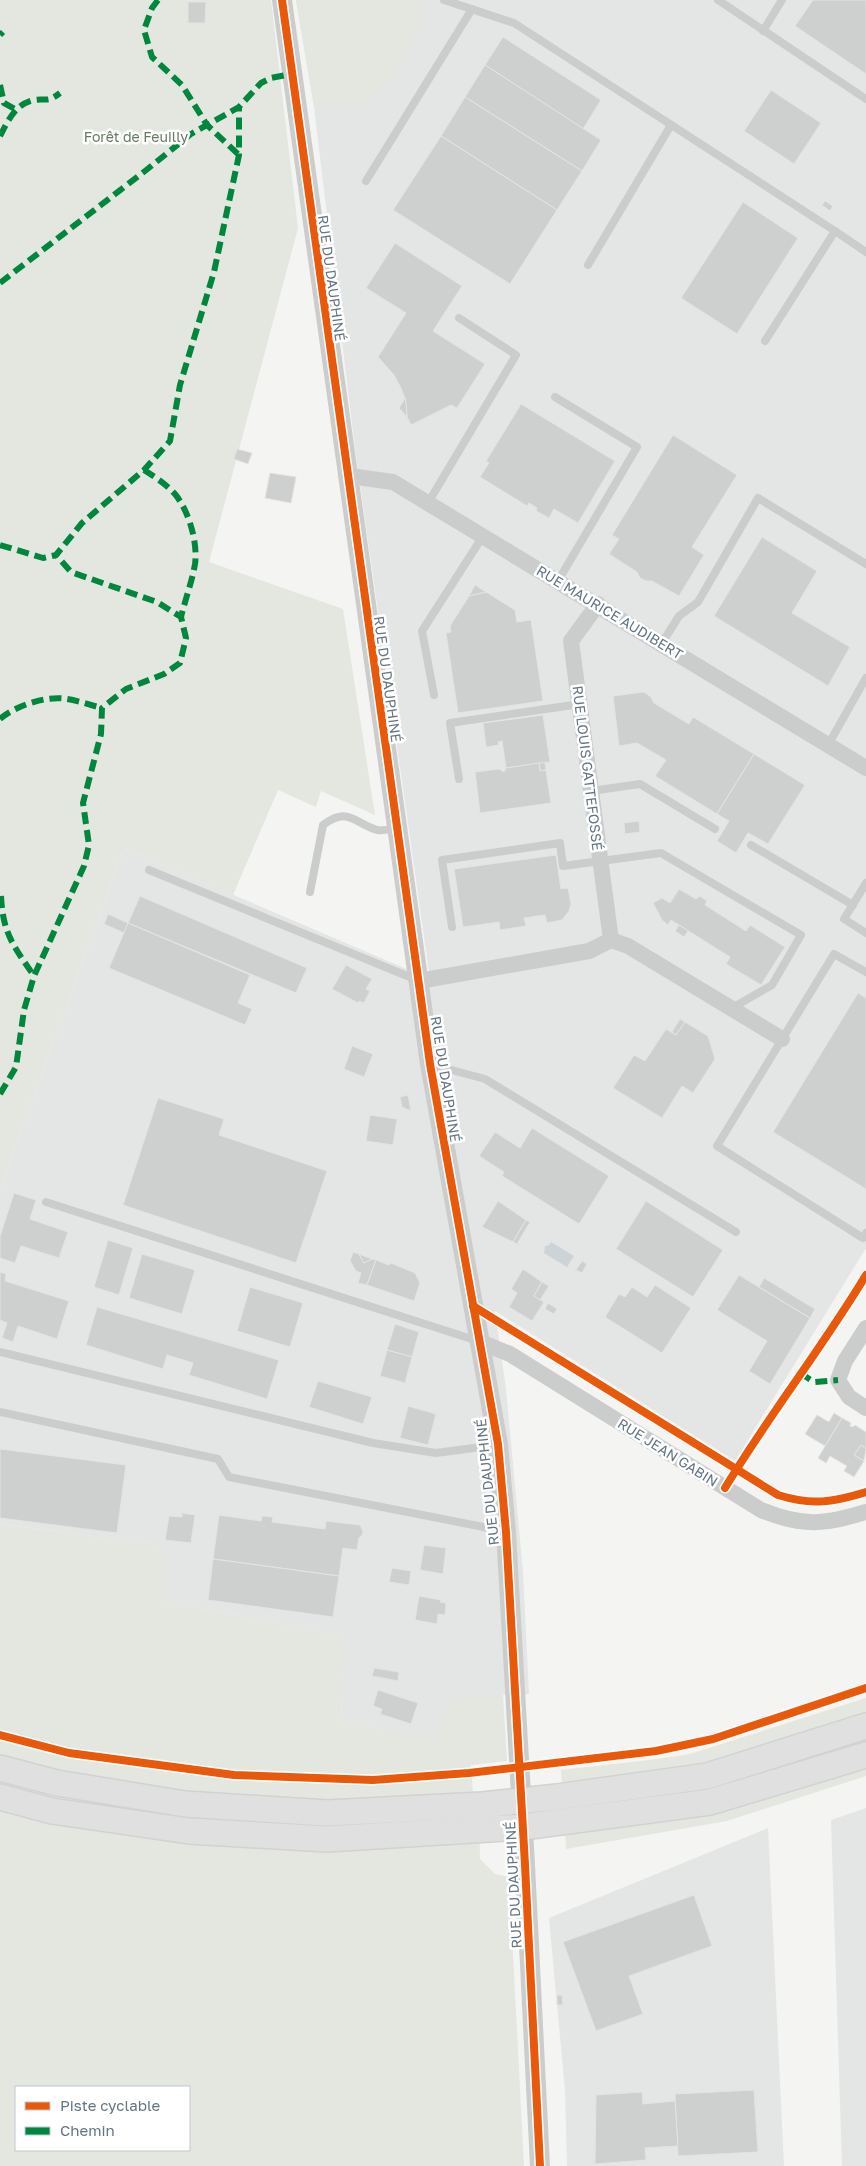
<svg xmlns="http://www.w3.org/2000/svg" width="866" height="2166" font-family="'Golos Text',sans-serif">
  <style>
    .built { fill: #e4e6e5 }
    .green { fill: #e4e7e0; fill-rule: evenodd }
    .water { fill: #ccd4d7 }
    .building { fill: #ced0cf; stroke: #e3e3e2 }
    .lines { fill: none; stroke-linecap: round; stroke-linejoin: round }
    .primary-casing { stroke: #d1d2d1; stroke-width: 28 }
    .service { stroke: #cbcdcd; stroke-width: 8 }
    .minor { stroke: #cbcdcd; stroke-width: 16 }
    .tertiary { stroke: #cbcdcd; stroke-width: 20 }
    .primary { stroke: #e0e0e0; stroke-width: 25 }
    .quiet { stroke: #00873e; stroke-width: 6; stroke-dasharray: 12 6; stroke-linecap: butt }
    .cycleway-casing { stroke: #fff; stroke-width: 11 }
    .cycleway { stroke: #e8590c; stroke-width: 8 }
    .labels { text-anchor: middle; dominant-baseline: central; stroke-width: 5; stroke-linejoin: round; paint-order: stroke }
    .park-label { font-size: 14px; fill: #677a62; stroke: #fff }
    .street-label { font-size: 14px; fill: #637583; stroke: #fff }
  </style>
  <rect width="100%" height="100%" fill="#f4f4f2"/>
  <g class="built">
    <polygon points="296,0 866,0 866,1248 735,1461 495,1311 506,1389 523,1572 529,1694 503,1695 434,1739 341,1722 343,1636 163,1601 162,1545 0,1524 0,1189 124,848 430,979 355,449 314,107"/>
    <polygon points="866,1808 866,2166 842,2166 831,1820"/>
    <polygon points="768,1828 784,2166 567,2166 565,2091 549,1918"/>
  </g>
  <g class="green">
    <polygon points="0,0 271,0 298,228 209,562 343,609 375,815 321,791 316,807 278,790 233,895 124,848 0,1189"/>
    <polygon points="296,0 419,0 424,13 424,25 414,37 392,79 367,103 314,107"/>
    <polygon points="0,1524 163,1545 164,1601 344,1636 341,1722 434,1738 453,1698 503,1695 507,1761 471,1765 473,1795 355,1801 196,1793 70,1775 0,1759"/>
    <polygon points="866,1698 866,1776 727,1821 566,1849 561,1770 658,1759 690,1754"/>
    <path d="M0 1778 33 1786 479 1812 480 1859 495 1874 509 1877 524 2166H0ZM16 2087H189V2150H16Z"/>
  </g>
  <polygon class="water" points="551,1242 574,1256 567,1267 544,1253 545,1246 549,1245"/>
  <g class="building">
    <polygon points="813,0 866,0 866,74 795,26"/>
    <polygon points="188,2 206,2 205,23 188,23"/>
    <polygon points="503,37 601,100 583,129 485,65"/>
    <polygon points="485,65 601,140 582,171 465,97"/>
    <polygon points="771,90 821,123 794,164 744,131"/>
    <polygon points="465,97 582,171 557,210 441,136"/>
    <polygon points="441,136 557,210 510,284 393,210"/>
    <polygon points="825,201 833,206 830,211 822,205"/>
    <polygon points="743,202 798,238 737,334 681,298"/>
    <polygon points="395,243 462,286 433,331 485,364 457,408 451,405 411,425 407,417 405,398 400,386 394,375 378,357 406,313 366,288"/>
    <polygon points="405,398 406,403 407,417 399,408"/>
    <polygon points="521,404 615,461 578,523 554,509 549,518 536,511 537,508 529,503 527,506 480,477 489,463 486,461"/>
    <polygon points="673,435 737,475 692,547 704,555 679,596 652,581 646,581 640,578 637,572 609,554 619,539 612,535"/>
    <polygon points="237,449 252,453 248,464 234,459"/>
    <polygon points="270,473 296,477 291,503 265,498"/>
    <polygon points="762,537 817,571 792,613 850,647 828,686 714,616"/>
    <polygon points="475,585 486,592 469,596"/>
    <polygon points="486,592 515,610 517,622 531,620 543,701 458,713 446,633 451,632 450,626 469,596"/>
    <polygon points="644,692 651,697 654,703 689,724 693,717 754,754 717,814 655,776 666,760 637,743 619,746 613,696"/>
    <polygon points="543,715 550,762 506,768 502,741 498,742 499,745 486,747 483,723"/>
    <polygon points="754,754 805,785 768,844 748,833 736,853 717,841 729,821 717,814"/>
    <polygon points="545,762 546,770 540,771 539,763"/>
    <polygon points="539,763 540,771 546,770 551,803 480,813 475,772 499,769 504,772 506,768"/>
    <polygon points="639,821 640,832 625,834 624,823"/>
    <polygon points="556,855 561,889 568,888 571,904 569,911 562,920 547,923 545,915 524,918 526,926 500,930 499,922 463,927 454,869"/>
    <polygon points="679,889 696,899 700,896 707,901 705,905 746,931 750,925 785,947 761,985 726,964 730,957 671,920 668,925 662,920 653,903 662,898 670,903"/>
    <polygon points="140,896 307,968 296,993 128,923"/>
    <polygon points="108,914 128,923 124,933 104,924"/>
    <polygon points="128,923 250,975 238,1003 252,1009 245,1025 109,968"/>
    <polygon points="679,925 688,931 684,937 675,931"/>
    <polygon points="346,965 372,979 366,989 370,991 364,1003 359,1001 358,1003 332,989"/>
    <polygon points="858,993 866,998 866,1189 773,1132"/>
    <polygon points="680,1019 685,1022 676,1035 672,1032"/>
    <polygon points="685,1022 708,1036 715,1059 693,1093 682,1086 662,1118 613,1088 634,1055 645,1061 666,1029 676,1035"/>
    <polygon points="352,1046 373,1054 364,1077 344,1069"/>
    <polygon points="408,1095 411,1111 402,1107 400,1097"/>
    <polygon points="158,1098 224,1119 219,1135 327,1171 296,1263 123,1205"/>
    <polygon points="370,1115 397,1119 393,1145 366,1141"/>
    <polygon points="532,1128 609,1176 579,1224 502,1176 504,1172 479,1156 495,1132 520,1148"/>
    <polygon points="14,1193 36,1200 30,1219 68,1232 59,1258 21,1246 15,1263 0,1258 0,1236"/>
    <polygon points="498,1201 526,1220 513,1242 482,1227"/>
    <polygon points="646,1201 723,1250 693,1297 616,1249"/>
    <polygon points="526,1220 530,1222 517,1244 513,1242"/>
    <polygon points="108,1240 133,1248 119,1295 94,1287"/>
    <polygon points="353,1252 359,1254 364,1263 372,1259 376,1260 367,1285 358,1283 361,1273 356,1271 350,1261"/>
    <polygon points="142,1254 195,1270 182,1314 129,1298"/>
    <polygon points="359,1254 372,1259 364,1263"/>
    <polygon points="376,1260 389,1265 391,1263 415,1273 420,1283 414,1301 367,1285"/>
    <polygon points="582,1261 587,1264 582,1273 576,1270"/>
    <polygon points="523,1269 542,1282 534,1296 544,1302 532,1321 509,1307 517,1293 511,1289"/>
    <polygon points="0,1272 6,1274 5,1281 69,1301 57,1339 18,1326 13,1342 2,1338 7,1323 0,1320"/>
    <polygon points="739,1275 810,1318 770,1384 749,1371 767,1341 717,1310"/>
    <polygon points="764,1278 815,1309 810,1318 759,1287"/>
    <polygon points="542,1282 549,1286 540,1300 534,1296"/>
    <polygon points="655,1285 691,1308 662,1353 605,1317 619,1294 625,1297 632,1287 647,1297"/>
    <polygon points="250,1287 303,1303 290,1347 237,1331"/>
    <polygon points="548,1303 557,1309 554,1314 545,1309"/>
    <polygon points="97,1307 279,1360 267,1399 189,1375 193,1363 167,1355 163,1369 86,1345"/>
    <polygon points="395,1324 419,1332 412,1357 387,1350"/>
    <polygon points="387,1350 412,1357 405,1383 380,1376"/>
    <polygon points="318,1381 372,1397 363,1424 309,1407"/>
    <polygon points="408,1406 436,1414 428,1445 400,1438"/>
    <polygon points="834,1413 842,1418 825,1446 805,1434 817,1415 829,1422"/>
    <polygon points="842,1418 851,1423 850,1426 853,1427 855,1425 866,1432 866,1449 861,1445 854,1455 864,1461 854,1477 844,1471 847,1466 830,1456 826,1463 818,1458"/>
    <polygon points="861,1445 866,1449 864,1461 854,1455"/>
    <polygon points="0,1449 126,1465 117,1533 0,1518"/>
    <polygon points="182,1513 195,1515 191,1543 165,1540 169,1516 182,1517"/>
    <polygon points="219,1515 261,1521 262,1516 273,1517 272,1522 325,1529 326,1521 360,1525 363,1531 362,1535 359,1538 357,1550 343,1548 339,1576 213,1559"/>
    <polygon points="424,1545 446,1548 443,1574 420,1570"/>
    <polygon points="213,1559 339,1576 333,1617 208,1600"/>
    <polygon points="392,1568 411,1571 409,1585 389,1582"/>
    <polygon points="419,1596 441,1600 440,1602 446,1603 445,1615 438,1614 437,1624 415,1620"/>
    <polygon points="374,1668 399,1672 398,1681 372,1676"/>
    <polygon points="378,1690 418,1703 411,1724 380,1714 382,1709 373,1706"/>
    <polygon points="694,1895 712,1946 629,1976 643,2014 596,2031 563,1942"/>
    <polygon points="557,1995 562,1995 563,2005 557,2005"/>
    <polygon points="754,2090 758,2152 678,2156 675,2094"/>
    <polygon points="642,2092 643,2104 675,2101 678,2146 645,2148 646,2160 595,2164 596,2095"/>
  </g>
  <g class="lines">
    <defs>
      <g id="primary">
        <polyline points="0,1768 57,1783 185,1804 327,1813 482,1805 557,1797 707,1776 866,1726"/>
        <polyline points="0,1797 52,1811 189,1831 327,1839 523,1827 710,1802 866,1755"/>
      </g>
    </defs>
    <use href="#primary" class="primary-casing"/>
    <g class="service">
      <polyline points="444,0 514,23 835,231 765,341"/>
      <polyline points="718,0 866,99"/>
      <polyline points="763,31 782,0"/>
      <polyline points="366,181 472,9"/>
      <polyline points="835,231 866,252"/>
      <polyline points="588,265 671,125"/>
      <polyline points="555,397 637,447 558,581"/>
      <polyline points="428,503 516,355 459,318"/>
      <polyline points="662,643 679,616 698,602 758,498 866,564"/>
      <polyline points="434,695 422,631 483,536"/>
      <polyline points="828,745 866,678"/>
      <polyline points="459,779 450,723 580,704"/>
      <polyline points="591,791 640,784 715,829"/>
      <polyline points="751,845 853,905"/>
      <polyline points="149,870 417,980"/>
      <polyline points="866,883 844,919 866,933"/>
      <path d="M310 892 323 825C349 806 353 823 377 830 383 831 391 829 397 828"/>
      <polyline points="452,927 442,860 560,843 563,866 661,853 801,935 772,985 732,1008"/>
      <polyline points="866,972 834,954 717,1146 863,1238 866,1233"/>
      <polyline points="433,1065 485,1079 736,1232"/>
      <polyline points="46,1202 478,1341"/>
      <polyline points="0,1352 373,1443 436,1453 496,1445"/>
      <polyline points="0,1412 218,1459 229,1477 504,1531"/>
    </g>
    <g class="minor">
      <polyline points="347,479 357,477 393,482 866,768"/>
      <polyline points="611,940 628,946 782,1039"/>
      <polyline points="419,981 589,951 611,940 571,641 598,604"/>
      <polyline points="866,1328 845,1361 838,1380 849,1397 866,1408"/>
      <path d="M480 1342 510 1354 761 1510C803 1527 824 1525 866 1512"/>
    </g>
    <polyline class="tertiary" points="282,0 430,1064 498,1444 506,1532 525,1865 540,2166"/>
    <use href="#primary" class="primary"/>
    <g class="quiet">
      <polyline points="158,0 152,8 144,30 152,57 182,85 207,125 239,155"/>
      <polyline points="0,35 3,32"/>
      <polyline points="0,85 4,103 15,109"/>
      <path d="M0 136C8 121 15 104 34 100 48 98 47 103 60 93"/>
      <polyline points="0,283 145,171 191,134 239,107 261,83 271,78 291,74"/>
      <path d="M144 470C155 477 166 484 175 494 189 511 198 543 195 564 192 582 185 600 181 617"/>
      <polyline points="0,545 43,558 56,555 82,523 144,470 170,441 180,385 214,272 239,155 239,107"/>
      <path d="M0 719C15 706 47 695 67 699 79 701 90 705 102 708"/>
      <path d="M1 896C3 934 13 945 34 976"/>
      <polyline points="0,1094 16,1067 24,1010 34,976 84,866 89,845 83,803 101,734 102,708 126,689 164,674 180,663 186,638 181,617 157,602 71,572 56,555"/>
      <polyline points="800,1373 814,1382 838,1380"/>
    </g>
    <defs>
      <g id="cycleway">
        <polyline points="282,0 430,1064 498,1444 506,1532 525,1865 540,2166"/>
        <path d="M473 1306 778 1495C813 1506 832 1502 866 1492"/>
        <path d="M725 1488C769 1415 822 1348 866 1275"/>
        <polyline points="0,1735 69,1753 234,1775 373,1780 469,1773 656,1751 713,1739 866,1688"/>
      </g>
    </defs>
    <use href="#cycleway" class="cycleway-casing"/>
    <use href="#cycleway" class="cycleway"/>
  </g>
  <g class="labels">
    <g class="park-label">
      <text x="136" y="136">Forêt de Feuilly</text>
    </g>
    <g class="street-label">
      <text transform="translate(332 278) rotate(82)">RUE DU DAUPHINÉ</text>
      <text transform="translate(610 612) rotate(31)">RUE MAURICE AUDIBERT</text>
      <text transform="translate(388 679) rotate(82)">RUE DU DAUPHINÉ</text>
      <text transform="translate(588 768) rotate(83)">RUE LOUIS GATTEFOSSÉ</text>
      <text transform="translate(446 1079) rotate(81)">RUE DU DAUPHINÉ</text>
      <text transform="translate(668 1452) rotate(32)">RUE JEAN GABIN</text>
      <text transform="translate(487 1482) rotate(-96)">RUE DU DAUPHINÉ</text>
      <text transform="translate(513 1885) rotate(-93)">RUE DU DAUPHINÉ</text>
    </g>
  </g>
  <rect x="15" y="2086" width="175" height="65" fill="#ffffff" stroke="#c1c8cd"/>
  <rect x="25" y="2102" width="25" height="8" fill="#e8590c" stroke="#c1c8cd"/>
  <text x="60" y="2111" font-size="15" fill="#637583">Piste cyclable</text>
  <rect x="25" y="2127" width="25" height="8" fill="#00873e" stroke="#c1c8cd"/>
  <text x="60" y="2136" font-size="15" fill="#637583">Chemin</text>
</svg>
